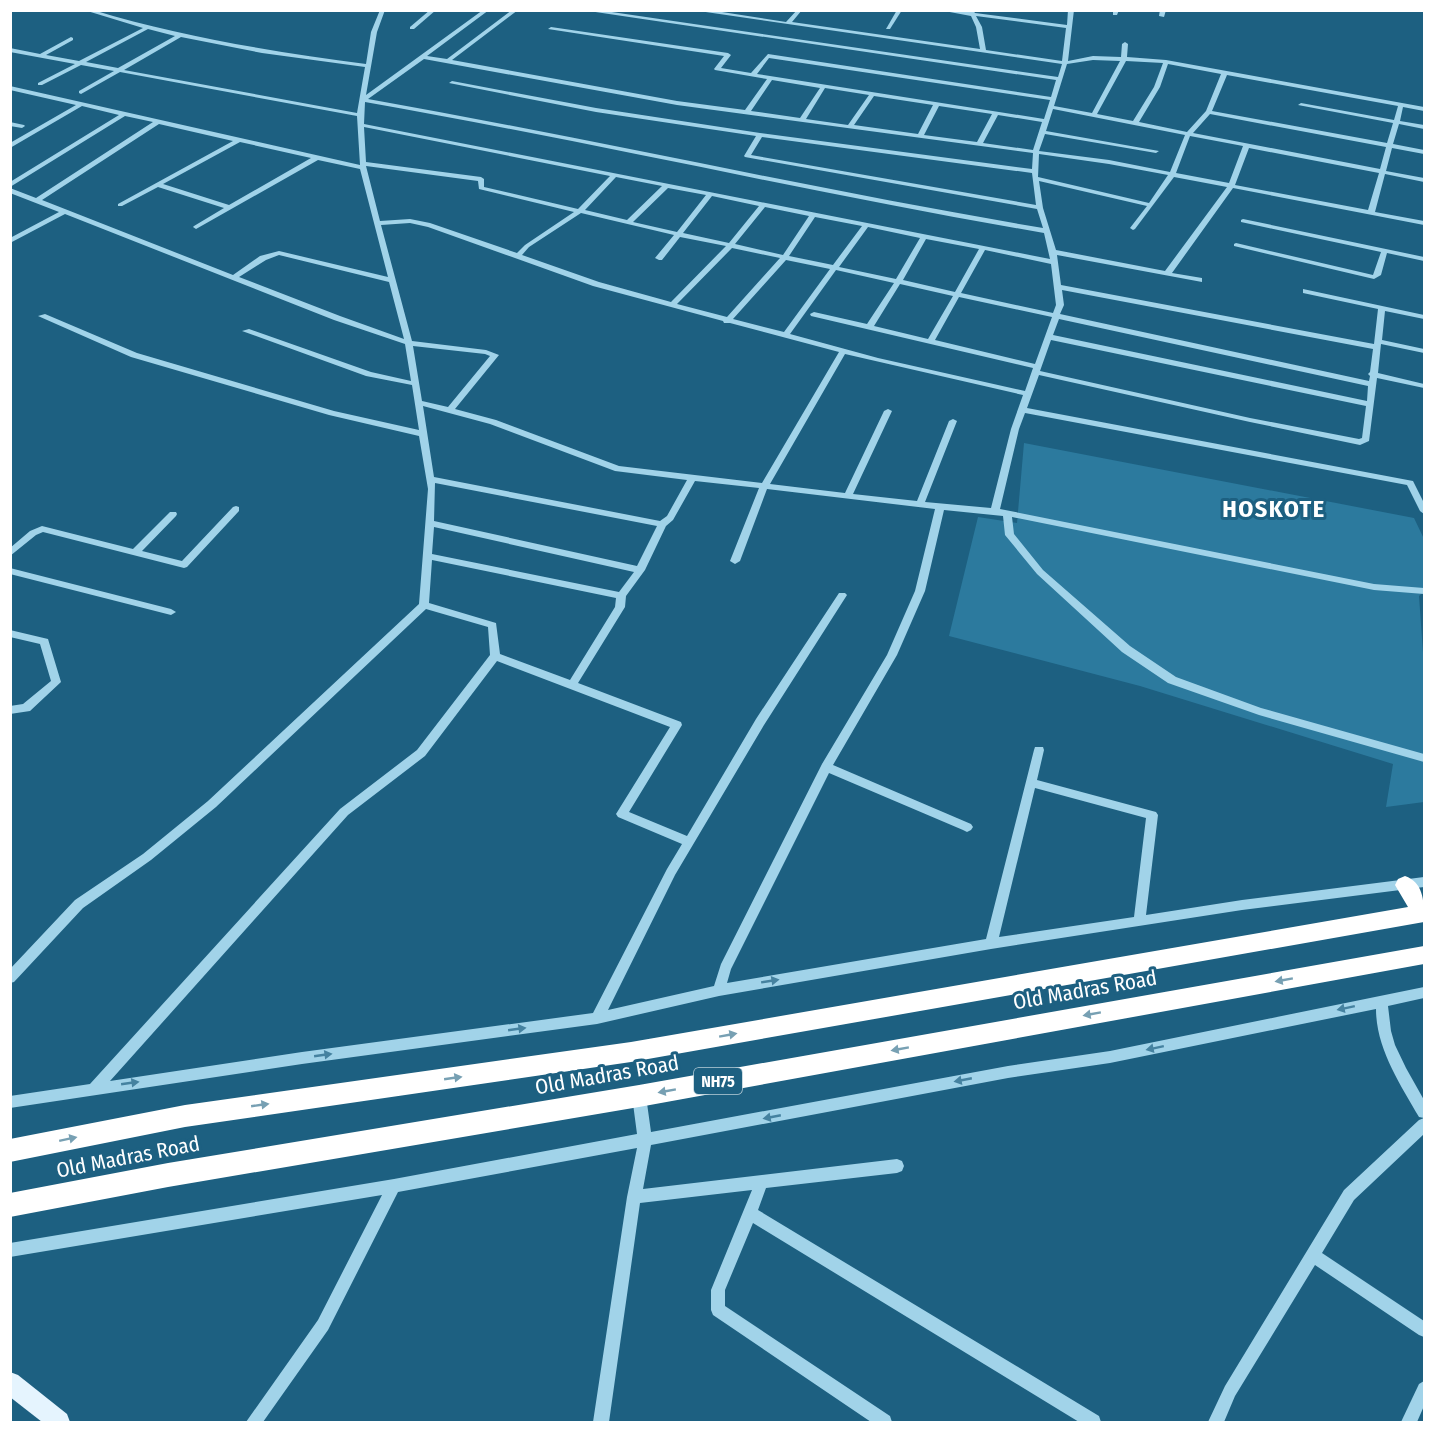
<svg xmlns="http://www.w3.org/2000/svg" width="1435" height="1433" font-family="'Fira Sans Condensed',sans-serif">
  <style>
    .green { fill: #2c7a9e }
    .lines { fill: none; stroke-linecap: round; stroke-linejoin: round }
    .minor { fill: #a1d3e9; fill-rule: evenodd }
    .major { fill: #e5f4fe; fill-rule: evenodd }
    .highway { fill: #fff; fill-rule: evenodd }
    .oneway { fill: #77a0b3 }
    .oneway2 { fill: #4582a0 }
    .labels { text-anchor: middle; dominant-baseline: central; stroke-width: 6; stroke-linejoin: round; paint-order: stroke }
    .shield { fill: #1d6081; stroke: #bbcfd9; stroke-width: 1.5 }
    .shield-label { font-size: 16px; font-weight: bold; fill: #fff }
    .near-street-label { font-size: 21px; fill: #fff; stroke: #1d6081 }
    .district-label { font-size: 24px; font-weight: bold; letter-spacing: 1.5px; fill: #fff; stroke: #1d6081 }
  </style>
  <rect width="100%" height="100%" fill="#1d6081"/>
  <polygon class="green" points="1024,443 1414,518 1424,539 1424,591 1419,596 1424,667 1424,802 1386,807 1393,764 1140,686 949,636 978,517 1017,523"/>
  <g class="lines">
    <g class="minor">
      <path d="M84 10H93C182 37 274 52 366 64L371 32 380 10H385L377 32 366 95 483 10H489L427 56 447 59 512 10H518L452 60 677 101 745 110 767 79 715 70 714 69 724 56 548 29 551 27 728 53 731 55 721 68 751 73 768 54 1051 97 1056 80 582 10H598L1058 77 1062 64 692 10H709L786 22 797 10H802L792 22 980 49 976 27 971 16 939 10 969 12V10H973L975 13 1067 25 1068 10H1074L1068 61 1093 56 1121 57 1122 44 1125 42 1128 44 1127 57 1166 60 1424 107V111L1403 107 1400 121 1424 125V129L1399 124 1393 144 1424 150V154L1392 148 1386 171 1424 178V182L1385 174 1375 212 1424 221V225L1233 188 1172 273 1202 278V282L1057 255 1061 285 1374 344 1378 309 1303 293V289L1424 315V319L1385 311 1382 340 1424 349V353L1381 344 1378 373 1424 384V388L1377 378 1369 441 1360 445 1250 422 1039 375 1027 408 1413 481 1424 503V514L1420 511 1407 485 1025 413 1019 429 1000 509 1374 584 1424 588V594L1374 590 1012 517 1014 534 1043 570 1130 646 1176 677 1261 708 1424 754V762L1259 715 1168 683 1122 652 1037 574 1005 535 1003 516 944 510 925 591 897 655 833 765 971 824 973 827 971 830 967 832 963 830 829 773 731 969 727 983 986 939 1034 750 1035 747H1043L1044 750 1037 780 1156 812 1158 815 1146 915 1242 900 1424 877V887L1242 910 991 949 719 996 597 1024 302 1064 10 1108V1096L90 1084 340 809 417 750 490 655 488 627 426 609 216 807 151 860 83 908 14 982 10 983V969L75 900 143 854 208 801 419 604 428 489 419 436 329 415 131 357 38 316 45 314 137 353 334 411 419 430 412 385 366 376 242 331 249 329 371 372 411 381 405 344 334 320 65 214 10 243V238L59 212 10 193V188L36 198 153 122 125 116 10 187V182L119 115 82 106 10 148V143L76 105 10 90V86L360 165 357 116 120 72 81 94 79 93V91L114 71 81 65 42 85H38V83L75 64 10 52V48L40 54 71 37 73 38V40L46 55 79 61 143 28ZM976 16 1066 28 1062 61 986 50 982 27ZM148 29 175 36 118 68 86 62ZM181 37 262 53 365 67 357 113 124 70ZM769 58 1050 100 1044 119 757 74ZM424 59 677 105 1033 153 1032 169 760 133 596 108 452 81 449 83 596 112 756 136 744 156 745 157 1037 209 1043 228C817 190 594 139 368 99ZM1093 60 1120 61 1092 113 1054 106 1067 64ZM1126 61 1163 63 1154 87 1133 121 1097 114ZM1168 64 1221 74 1206 111 1187 132 1139 122 1160 87ZM1227 75 1398 106 1394 120 1301 103 1298 105 1393 123 1387 143 1212 111ZM772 80 820 88 800 118 751 111ZM825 88 869 95 848 125 806 119ZM874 96 933 105 918 134 854 125ZM365 102C592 142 817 194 1044 233L1050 259 364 124ZM939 106 992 114 977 142 924 135ZM1053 109 1185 135 1170 172 1109 160 1039 151 1045 134 1156 153 1159 151 1046 131ZM1210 114 1386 147 1380 169 1193 133ZM998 115 1042 122 1033 150 983 143ZM159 124 233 141 118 204V206H122L158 187 224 208 194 226 193 227 196 229 318 160 360 169 388 277 279 251 260 256 233 275 42 200ZM364 127 610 176 578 209 484 187V179L481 177 366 162ZM1190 136 1243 146 1229 183 1176 173ZM762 137 1032 173 1036 205 751 155ZM240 142 311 158 229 205 163 184ZM1249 148 1379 173 1368 210 1235 185ZM1039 154 1109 164 1168 175 1149 203 1038 177ZM366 166 478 181 479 189 574 212 525 245 517 253 430 223 410 219 380 221ZM616 177 662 186 627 220 585 210ZM1174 177 1227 187 1165 271 1056 250 1043 208 1039 181 1147 206 1130 228 1133 230 1135 229ZM668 188 706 195 677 232 633 222ZM712 196 759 206 729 243 683 233ZM765 207 809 216 783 255 735 244ZM581 213 674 235 655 258 659 260H662L680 237 726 246 671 302 599 282 522 255 529 247ZM815 217 862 226 833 265 789 256ZM410 223 428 227 593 286 723 321 724 323H730L839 352 762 483 619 466 496 420 455 409 499 355 486 350 412 341 381 225ZM868 227 920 238 896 279 839 267ZM926 239 979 249 955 292 903 280ZM732 248 780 258 727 317 677 304ZM985 250 1051 264 1056 305 1053 313 961 293ZM279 255 389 282 404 339 340 316 239 277 266 260ZM786 260 830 269 784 332 733 319ZM836 270 894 283 867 324 814 312 810 314 811 316 1033 368 1025 391 878 358 790 334ZM900 284 953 296 928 339 874 326ZM1062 290 1373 349 1370 372 1368 374 1370 376 1369 381 1060 314 1064 305ZM959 297 1052 317 1035 364 935 340ZM1059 319 1368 386 1367 401 1053 335ZM1051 340 1366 406 1362 438 1359 439 1250 418 1040 371ZM413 346 485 354 490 356 448 407 422 401ZM845 354 1023 395 1011 429 991 508 925 502 957 421 953 419 949 421 917 501 853 494 892 411 888 409 884 411 845 493 770 484ZM423 406 490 424 615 471 687 480 667 516 660 521 434 477ZM695 481 759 488 730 561 735 564 740 561 767 489 935 509 915 591 887 655 822 764 721 964 714 986 608 1010 675 875 764 725 847 595 845 593H839L756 719 687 836 629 812 682 725 681 722 578 683 625 607 626 596 645 570 666 526 673 520ZM435 483 657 526 637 566 434 521ZM434 527 634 572 619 592 432 554ZM432 560 616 598 615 607 570 680 500 654 496 623 429 603ZM497 661 670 727 616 814 618 817 682 844 667 869 593 1013 302 1052 110 1081 348 815 425 756ZM1035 788 1146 818 1134 917 999 937Z"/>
      <polygon points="430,10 436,10 414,29 410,29 410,27"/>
      <polygon points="897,10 902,10 890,29 886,29"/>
      <polygon points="1113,10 1119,10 1117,15 1113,15"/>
      <polygon points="1160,10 1166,10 1164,17 1159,16"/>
      <polygon points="10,122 24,125 25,126 22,128 10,126"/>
      <polygon points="1243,219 1424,257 1424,261 1387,253 1381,275 1374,279 1234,246 1234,244 1236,243 1373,275 1381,252 1241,222 1241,220"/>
      <polygon points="236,506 239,507 239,511 187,567 184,568 43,532 36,535 10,556 10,548 30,531 42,526 133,549 170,512 176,512 177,514 176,516 142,551 182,561 233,507"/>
      <polygon points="10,568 171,609 176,612 171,615 10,574"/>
      <polygon points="10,630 48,639 61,682 30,711 10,714 10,706 23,704 51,681 40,644 10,637"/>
      <path d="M1424 987V998L1388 1006 1391 1031 1395 1045 1406 1068 1424 1100V1134L1354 1200 1322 1253 1424 1321V1337L1419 1335 1315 1265 1235 1396 1224 1422H1208L1225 1386 1344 1190 1419 1120 1424 1118 1419 1117C1400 1084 1376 1048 1376 1009L1110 1063 1008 1078 651 1145 643 1189 897 1159 902 1161 904 1166 902 1171 897 1173 766 1188 758 1210 1099 1416 1101 1422H1079L753 1223 725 1290V1306L890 1416 892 1422H871L713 1315 711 1310V1290L752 1190 640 1203 609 1422H593L627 1197 637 1148 398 1192 328 1330 263 1422H246L318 1320 382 1195 10 1257V1243L394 1179 637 1134 632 1096 634 1091 639 1090 644 1091 646 1096 651 1132 1008 1066 1110 1051Z"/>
      <polygon points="1424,1381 1424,1406 1417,1422 1401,1422 1419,1384"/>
    </g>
    <polygon class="major" points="10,1372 18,1375 67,1414 70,1422 42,1422 10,1397"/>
    <g class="highway">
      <path d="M1405 876C1425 883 1424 904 1424 922L631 1062 185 1127 10 1162V1139L185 1105 631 1042 1408 907 1395 885 1398 879Z"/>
      <polygon points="1424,946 1424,964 639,1107 168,1187 10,1217 10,1193 168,1163 639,1085"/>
    </g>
  </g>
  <defs><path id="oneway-solid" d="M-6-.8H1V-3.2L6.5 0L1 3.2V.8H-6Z" transform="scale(1.5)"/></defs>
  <g class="oneway">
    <use href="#oneway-solid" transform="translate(1284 980) rotate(170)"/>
    <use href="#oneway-solid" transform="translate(1092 1014) rotate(170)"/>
    <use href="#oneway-solid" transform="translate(728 1035) rotate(-10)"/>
    <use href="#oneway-solid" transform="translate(900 1049) rotate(170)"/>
    <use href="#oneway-solid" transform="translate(453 1078) rotate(-8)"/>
    <use href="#oneway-solid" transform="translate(667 1091) rotate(170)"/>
    <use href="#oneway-solid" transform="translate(260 1105) rotate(-8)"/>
    <use href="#oneway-solid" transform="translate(68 1139) rotate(-12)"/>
  </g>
  <g class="oneway2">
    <use href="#oneway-solid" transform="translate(770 981) rotate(-9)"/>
    <use href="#oneway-solid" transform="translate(1346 1008) rotate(168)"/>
    <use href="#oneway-solid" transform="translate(517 1029) rotate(-8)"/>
    <use href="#oneway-solid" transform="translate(1155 1048) rotate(168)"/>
    <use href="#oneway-solid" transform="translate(323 1055) rotate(-8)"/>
    <use href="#oneway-solid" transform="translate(963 1080) rotate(169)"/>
    <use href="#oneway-solid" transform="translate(130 1083) rotate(-8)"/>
    <use href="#oneway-solid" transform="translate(772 1117) rotate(169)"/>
  </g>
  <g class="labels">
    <rect class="shield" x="694" y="1068" width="48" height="26" rx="4.5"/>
    <g class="shield-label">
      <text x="718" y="1081">NH75</text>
    </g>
    <g class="near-street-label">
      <text transform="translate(1085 990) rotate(-10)">Old Madras Road</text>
      <text transform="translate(607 1075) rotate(-10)">Old Madras Road</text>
      <text transform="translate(128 1157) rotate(-11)">Old Madras Road</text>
    </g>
    <g class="district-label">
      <text x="1274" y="509">HOSKOTE</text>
    </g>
  </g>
  <rect width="1435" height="1433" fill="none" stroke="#ffffff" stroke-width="24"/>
</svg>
